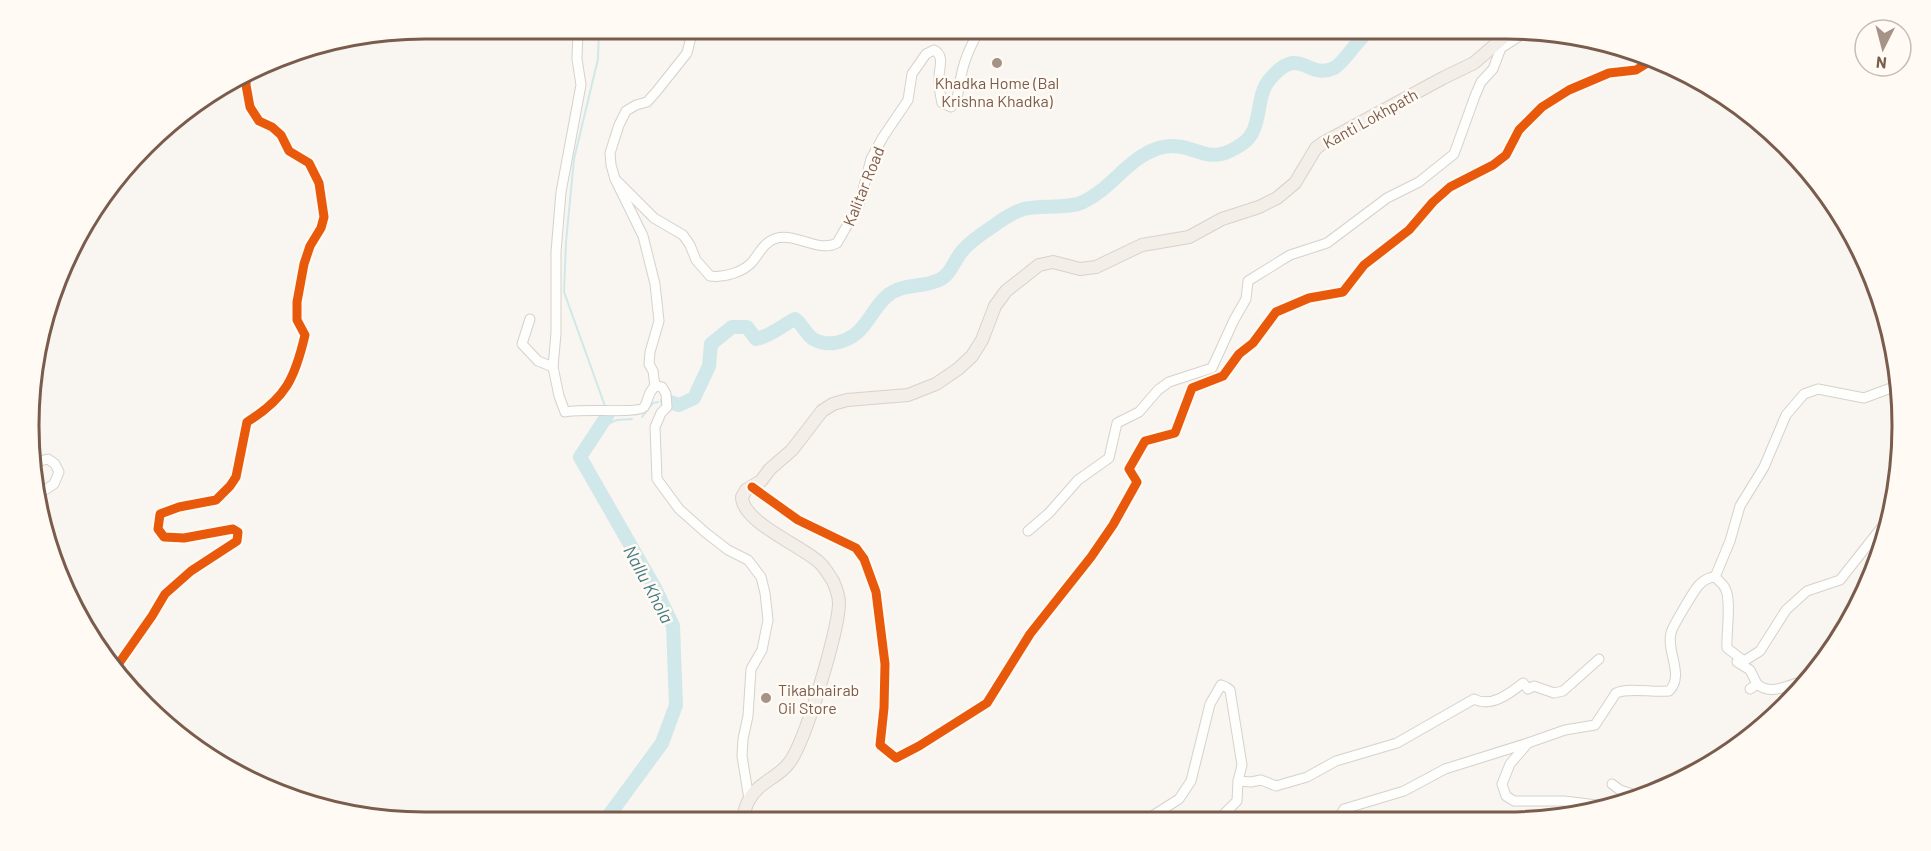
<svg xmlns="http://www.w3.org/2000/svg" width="1931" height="851" font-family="Barlow,sans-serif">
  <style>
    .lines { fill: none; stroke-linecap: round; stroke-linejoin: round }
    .stream { stroke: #d0e8ea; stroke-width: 2 }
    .river { stroke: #d0e8ea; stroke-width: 14 }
    .minor-casing { stroke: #d7d1cb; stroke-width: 11 }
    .major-casing { stroke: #dad1cc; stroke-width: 14 }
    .minor { stroke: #fefefd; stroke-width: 9 }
    .major { stroke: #f3eee8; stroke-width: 12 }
    .cycleway-casing { stroke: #fffaf3; stroke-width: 13 }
    .cycleway { stroke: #e8590c; stroke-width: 9 }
    .poi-dot { fill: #a69286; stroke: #fffaf3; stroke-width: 2 }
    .labels { text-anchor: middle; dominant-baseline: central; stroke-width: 5; stroke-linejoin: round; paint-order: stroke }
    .poi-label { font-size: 16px; fill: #7a5c4d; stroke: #fffaf3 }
    .street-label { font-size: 16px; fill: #7a5c4d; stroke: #fffaf3 }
    .water-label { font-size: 18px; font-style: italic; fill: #437c86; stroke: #fffaf3 }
    .rim { fill: none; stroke: #7a5c4d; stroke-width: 3 }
  </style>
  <rect width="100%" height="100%" fill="#f9f5f0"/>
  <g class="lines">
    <g class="stream">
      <polyline points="599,29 598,59 574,159 566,242 564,292 605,406"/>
      <polyline points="642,417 653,403 658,402"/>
      <polyline points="600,427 617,420 632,419"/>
    </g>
    <g class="river">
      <path d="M667 401 679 405 694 398 709 366 711 344 732 327H747L756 339C771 336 781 326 795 319 803 325 805 333 813 339 820 343 827 344 835 343 866 337 867 314 887 296 901 283 923 288 939 280 952 274 954 259 964 249 971 241 980 235 989 229 999 222 1012 212 1024 209 1040 205 1070 209 1083 202 1113 188 1127 158 1159 148 1186 140 1201 159 1221 154 1228 153 1236 148 1242 144 1264 130 1254 97 1270 79 1300 43 1308 81 1334 68 1345 62 1358 38 1371 29"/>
      <polyline points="604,822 662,743 676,705 673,626 655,588 580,457 607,416"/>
    </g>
    <defs>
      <g id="minor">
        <polyline points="516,29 578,33"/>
        <path d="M578 29 577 59 581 85 561 192 556 252V333L553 367 559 396 565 412C581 408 639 414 644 407 649 401 646 395 655 386"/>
        <path d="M615 179 654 218 683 235 690 245 696 260 710 276C724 278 744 272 753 261 760 252 765 241 777 238 796 233 819 253 837 243L859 205 871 159 883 137 908 100 912 74 926 54 934 50C945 56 939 67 939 77 939 86 940 95 942 103L951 107 957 100C961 70 965 55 980 29"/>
        <polyline points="530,319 522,344 538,361 553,367"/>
        <polyline points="655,386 662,387 666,394 667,407 661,413 655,427 657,479 679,509 706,533 728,550 748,560 761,577 765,593 768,620 762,650 751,669 748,716 743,739 742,756 749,799"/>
        <polyline points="655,386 653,371 649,364 650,352 659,321 655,284 643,236 615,179 611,165 610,153 619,125 626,111 636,105 647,102 656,92 687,53 693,29"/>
        <polyline points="32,463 48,459 55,464 59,472 54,484 36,496"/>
        <polyline points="752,487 798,520 856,548 864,559 876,592 885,664 884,708 880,745 896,758 919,746 987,703 1030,634 1091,557 1113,525 1137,482 1129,469 1145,441 1175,433 1192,388 1223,376 1239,354 1253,343 1276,312 1309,298 1343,292 1364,265 1409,230 1433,202 1450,187 1493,165 1506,155 1519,130 1542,107 1569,90 1609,73 1636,70 1654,59"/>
        <polyline points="1028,531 1049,513 1078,480 1109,458 1117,423 1139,412 1158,390 1169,382 1212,368 1234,320 1246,299 1248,281 1290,255 1327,243 1387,198 1419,182 1454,154 1475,96 1481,82 1493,69 1501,48 1526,32"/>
        <path d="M1715 577C1718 580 1723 584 1725 588 1732 600 1726 633 1727 648L1744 661 1760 651 1786 610 1807 591 1840 580 1889 518"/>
        <polyline points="1715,577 1730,541 1740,506 1764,467 1786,415 1804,394 1818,389 1864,398 1899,385"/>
        <polyline points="1737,662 1750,670 1757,684 1750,689"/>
        <path d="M117 666 152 616 165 594 191 571 237 541 238 532 233 529 184 538 164 537 158 529 160 514 179 507 216 500 230 486 236 477 247 422C286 398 295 378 305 335L297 320V302L304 264 310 246 321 228 324 217 319 183 309 163 289 151 281 135 272 127 259 121 250 107 246 85 247 72"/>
        <path d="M1757 684C1770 696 1789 685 1806 680"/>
        <polyline points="1528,743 1510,764 1502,784 1506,796 1514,801 1564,801 1605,806"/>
        <path d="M1238 781 1251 782 1261 780 1276 786 1307 777 1336 761 1397 743 1474 699C1491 708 1509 694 1523 683L1528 689 1534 686 1554 693 1563 691 1599 659"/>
        <polyline points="1612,784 1620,790 1641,797"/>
        <polyline points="1146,820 1179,799 1191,781 1210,704 1221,685 1226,687 1230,690 1242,765 1238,781 1237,801 1218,820"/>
        <path d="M1342 820 1341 814 1344 809 1404 791 1445 769 1528 743 1565 730 1595 725 1616 693C1629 687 1653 693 1669 691 1685 675 1666 652 1671 633 1672 627 1695 589 1699 585 1704 580 1709 577 1715 577"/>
      </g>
      <path id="major" d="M742 822C744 815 745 806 749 800 757 783 778 778 789 763 805 743 839 629 839 603 839 595 836 588 833 581 829 575 825 568 820 563 802 546 742 522 742 497L746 490 761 481 770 469 792 450 822 411 833 404 847 400 908 395 936 384 958 369 972 356 982 340 995 306 1006 291 1039 265 1053 262 1080 269 1096 267 1142 245 1189 237 1222 219 1259 207 1277 198 1295 183 1316 148 1323 143 1443 78 1474 63 1512 30"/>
    </defs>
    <use href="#minor" class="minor-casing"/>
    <use href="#major" class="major-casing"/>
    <use href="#minor" class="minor"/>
    <use href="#major" class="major"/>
    <defs>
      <g id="cycleway">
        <polyline points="752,487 798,520 856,548 864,559 876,592 885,664 884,708 880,745 896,758 919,746 987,703 1030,634 1091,557 1113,525 1137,482 1129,469 1145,441 1175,433 1192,388 1223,376 1239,354 1253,343 1276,312 1309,298 1343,292 1364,265 1409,230 1433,202 1450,187 1493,165 1506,155 1519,130 1542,107 1569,90 1609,73 1636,70 1654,59"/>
        <path d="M117 666 152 616 165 594 191 571 237 541 238 532 233 529 184 538 164 537 158 529 160 514 179 507 216 500 230 486 236 477 247 422C286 398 295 378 305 335L297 320V302L304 264 310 246 321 228 324 217 319 183 309 163 289 151 281 135 272 127 259 121 250 107 246 85 247 72"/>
      </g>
    </defs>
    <use href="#cycleway" class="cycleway-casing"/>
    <use href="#cycleway" class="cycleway"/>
  </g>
  <g class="poi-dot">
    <circle cx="997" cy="63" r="6"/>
    <circle cx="766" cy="698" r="6"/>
  </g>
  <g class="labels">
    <g class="poi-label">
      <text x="997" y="82">Khadka Home (Bal<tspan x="997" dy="18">Krishna Khadka)</tspan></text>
      <text x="778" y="689" text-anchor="start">Tikabhairab<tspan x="778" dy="18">Oil Store</tspan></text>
    </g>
    <g class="street-label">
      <text transform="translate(1370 118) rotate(-29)">Kanti Lokhpath</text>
      <text transform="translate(863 186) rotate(-68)">Kalitar Road</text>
    </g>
    <g class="water-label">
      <text transform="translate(649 584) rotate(62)">Nallu Khola</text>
    </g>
  </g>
  <path d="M0 0H1931V851H0ZM425 39H1506A386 386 0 0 1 1892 425V426A386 386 0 0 1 1506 812H425A386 386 0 0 1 39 426V425A386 386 0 0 1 425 39Z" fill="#fffaf3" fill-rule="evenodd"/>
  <path class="rim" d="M425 39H1506A386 386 0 0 1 1892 425V426A386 386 0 0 1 1506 812H425A386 386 0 0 1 39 426V425A386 386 0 0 1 425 39Z"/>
  <g transform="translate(1883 48) rotate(186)"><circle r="28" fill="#fffaf3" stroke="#cabbb1" stroke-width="1.5"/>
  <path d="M0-4.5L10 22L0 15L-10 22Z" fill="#a69286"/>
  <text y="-9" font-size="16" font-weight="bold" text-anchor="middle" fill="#7a5c4d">N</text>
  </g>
</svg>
